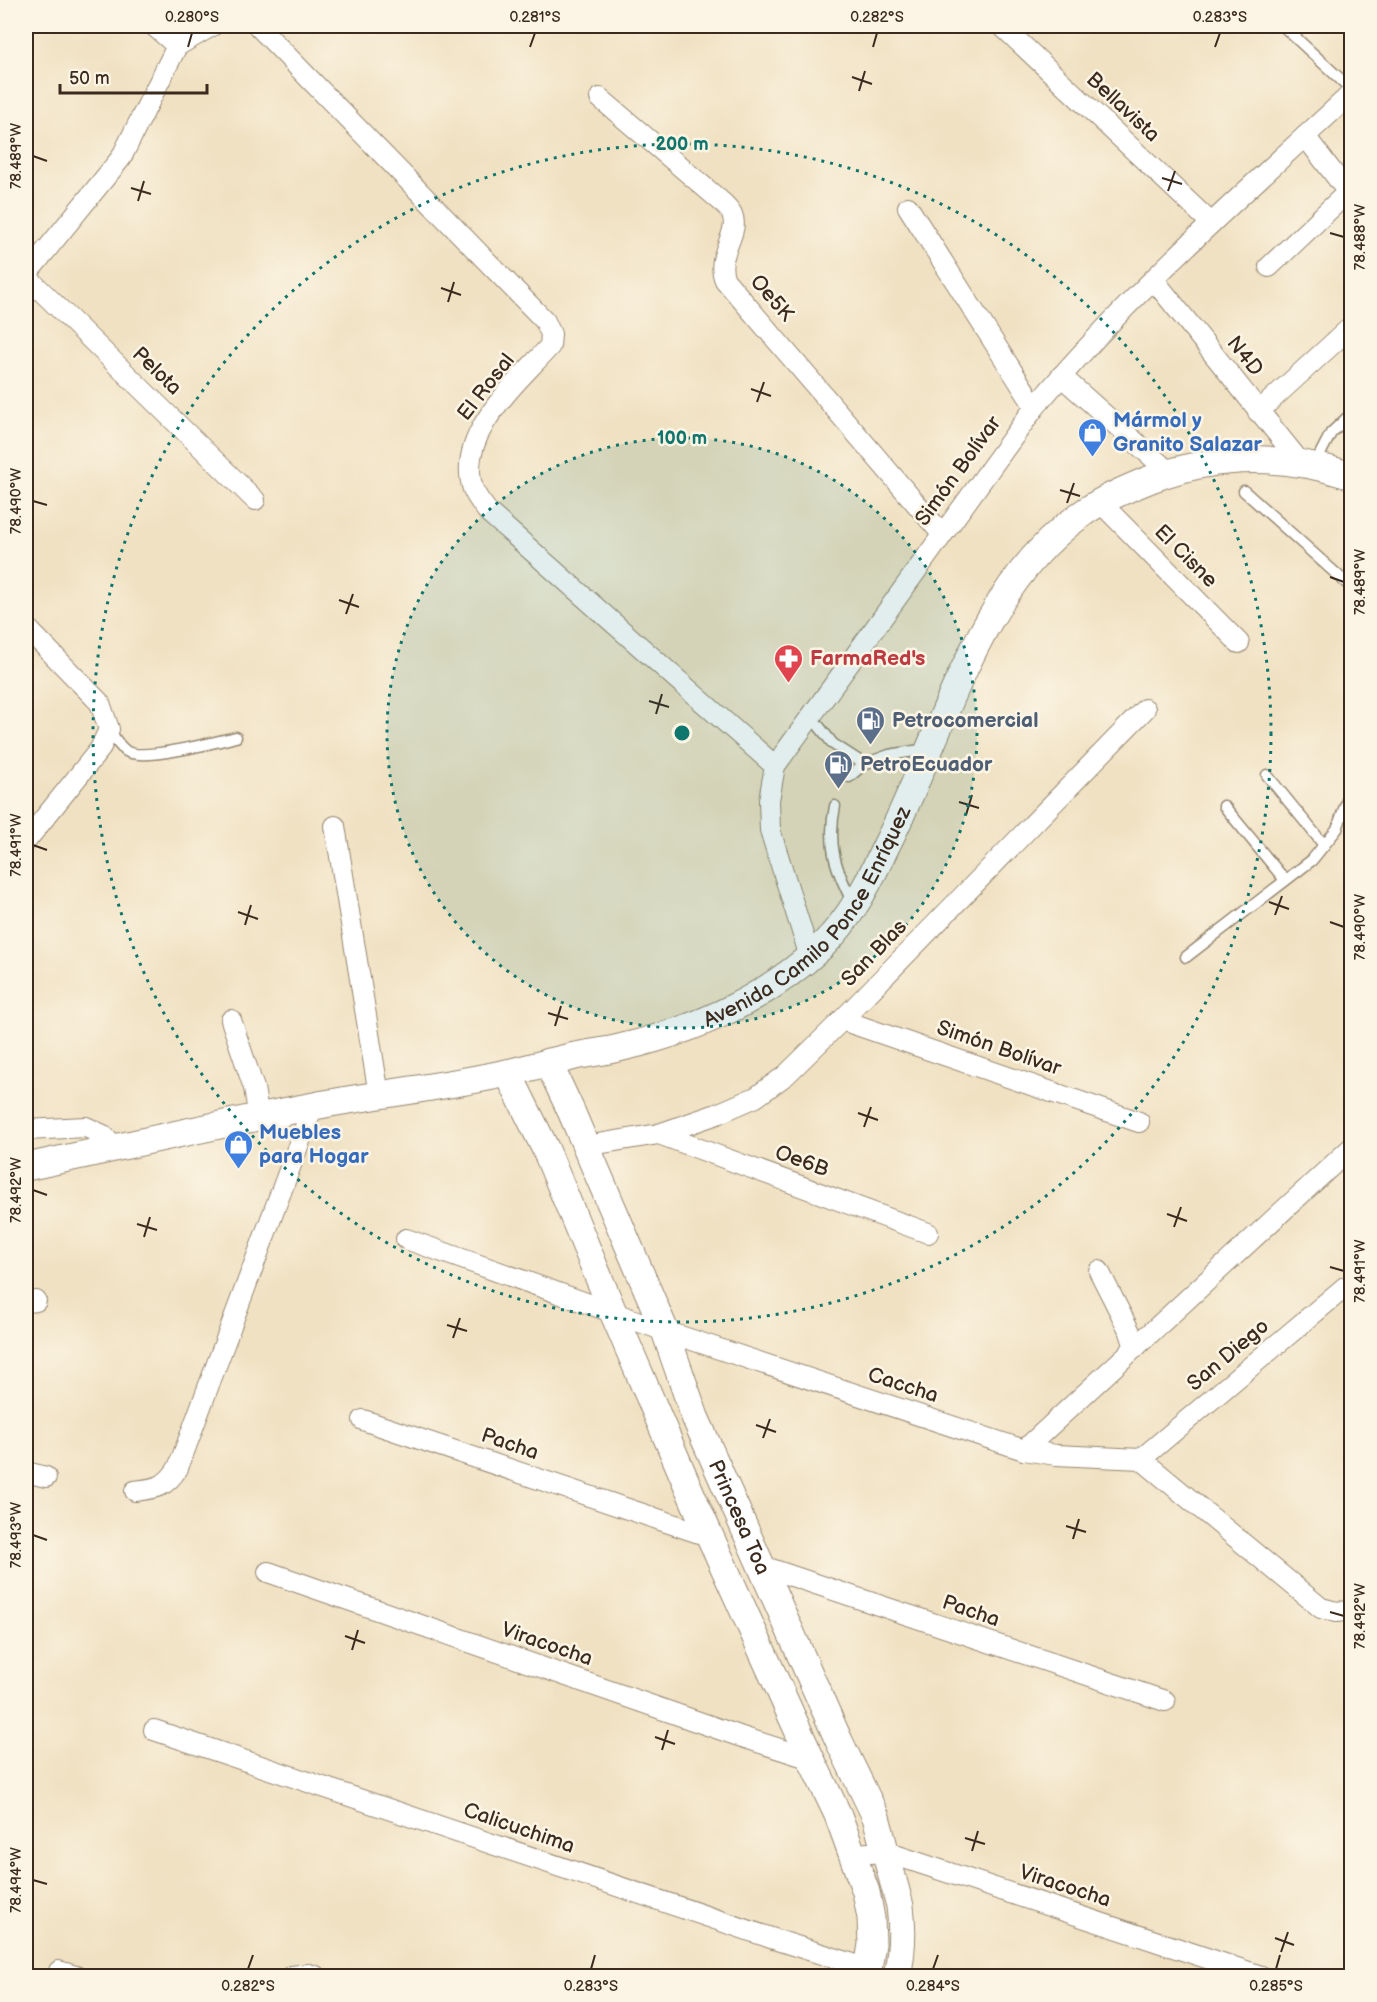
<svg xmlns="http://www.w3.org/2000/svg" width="1377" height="2002" font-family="'Balsamiq Sans',sans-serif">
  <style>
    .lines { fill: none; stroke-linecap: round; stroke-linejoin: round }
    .lane-casing { stroke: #968670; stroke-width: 13 }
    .street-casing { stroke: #968670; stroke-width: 22 }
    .secondary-casing { stroke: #968670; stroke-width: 29 }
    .lane { stroke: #fff; stroke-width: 10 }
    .street { stroke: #fff; stroke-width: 20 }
    .secondary { stroke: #fff; stroke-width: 27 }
    .ticks { fill: none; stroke: #3b2a1e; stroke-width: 2 }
    .ring { fill: none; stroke: #0f766e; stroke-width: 3; stroke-dasharray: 3 6 }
    .labels { text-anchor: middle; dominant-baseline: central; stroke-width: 5; stroke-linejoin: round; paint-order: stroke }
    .street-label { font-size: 21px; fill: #3b2a1e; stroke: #fcf5e5 }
    .shop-label { font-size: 21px; font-weight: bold; fill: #366cbe; stroke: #fcf5e5; text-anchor: start }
    .health-label { font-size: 21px; font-weight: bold; fill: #be3a42; stroke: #fcf5e5; text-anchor: start }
    .service-label { font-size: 21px; font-weight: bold; fill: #4e5e75; stroke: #fcf5e5; text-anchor: start }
    .centre { fill: #0f766e; stroke: #fcf5e5; stroke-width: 3 }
    .ring-label { font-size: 18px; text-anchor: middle; font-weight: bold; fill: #0f766e; stroke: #fcf5e5; stroke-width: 5; stroke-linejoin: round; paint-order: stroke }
    .neatline { fill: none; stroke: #3b2a1e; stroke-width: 2 }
    .ticks-label { font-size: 15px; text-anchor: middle; fill: #3b2a1e }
  </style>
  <rect width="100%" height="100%" fill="#fcf5e5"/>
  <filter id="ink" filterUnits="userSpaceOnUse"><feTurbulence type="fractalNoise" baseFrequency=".0167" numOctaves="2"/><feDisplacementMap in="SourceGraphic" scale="12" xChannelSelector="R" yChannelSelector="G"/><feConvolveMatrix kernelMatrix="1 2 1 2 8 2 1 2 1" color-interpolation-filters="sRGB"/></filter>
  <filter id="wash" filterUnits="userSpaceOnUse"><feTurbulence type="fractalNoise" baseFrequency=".008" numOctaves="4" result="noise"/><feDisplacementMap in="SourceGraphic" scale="24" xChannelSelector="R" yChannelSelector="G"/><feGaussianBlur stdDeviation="1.35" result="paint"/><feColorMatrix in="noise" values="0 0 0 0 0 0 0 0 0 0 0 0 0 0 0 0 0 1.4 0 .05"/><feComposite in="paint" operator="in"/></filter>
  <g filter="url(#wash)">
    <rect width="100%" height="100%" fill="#f0e1c2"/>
  </g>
  <g filter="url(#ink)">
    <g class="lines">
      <defs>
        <g id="lane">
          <polyline points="1283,26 1352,90"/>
          <polyline points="1315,464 1331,433 1352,413"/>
          <polyline points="1244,491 1352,588"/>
          <polyline points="811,716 833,744 864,764"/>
          <path d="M109 729C114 737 118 746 126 751 142 762 215 742 236 737"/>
          <polyline points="1267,775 1324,845"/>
          <polyline points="849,777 864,764 889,755 927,749"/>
          <path d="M835 806C827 845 835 868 853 903"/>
          <polyline points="1224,806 1285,880"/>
          <polyline points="1186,957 1312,860 1337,829 1352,786"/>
        </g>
        <g id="street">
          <polyline points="154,26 177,46"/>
          <path d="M258 26 545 321 551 334 550 346C517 383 455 435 473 489 476 497 483 505 488 512L775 766"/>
          <polyline points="1002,26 1211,223"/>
          <path d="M600 98 723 203C726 206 731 211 732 214 741 234 714 255 725 280L942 534"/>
          <polyline points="1305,136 1347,191"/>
          <polyline points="908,207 1035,407"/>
          <polyline points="1269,267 1352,188"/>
          <polyline points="26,275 121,158 177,46 212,26"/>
          <polyline points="26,276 255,500"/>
          <polyline points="1154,280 1300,462"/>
          <polyline points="1061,376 1169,472"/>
          <polyline points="1258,412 1352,326"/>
          <polyline points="1100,502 1239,643"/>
          <polyline points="26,627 100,703 109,729 100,749 26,841"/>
          <polyline points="335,826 379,1095"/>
          <path d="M810 957 770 830 769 800 775 766 1035 407C1130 293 1243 194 1352 93"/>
          <polyline points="231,1020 254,1088 259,1118"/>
          <polyline points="842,1020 1139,1122"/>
          <polyline points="26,1130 86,1127 103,1135 117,1148"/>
          <polyline points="659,1134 928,1233"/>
          <polyline points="585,1146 659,1134 717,1114 756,1097 786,1075 842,1020 1145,709"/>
          <polyline points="406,1239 665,1331 1024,1450 1056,1455 1141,1459 1321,1608 1336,1612 1352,1610"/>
          <polyline points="1099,1271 1130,1332 1135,1348"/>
          <polyline points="26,1302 36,1301"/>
          <polyline points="363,1420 711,1537"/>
          <polyline points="1024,1450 1352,1147"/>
          <polyline points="1141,1459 1345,1287 1352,1286"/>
          <polyline points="26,1472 46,1477"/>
          <path d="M135 1491C157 1488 165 1488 178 1468L313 1106"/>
          <polyline points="762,1566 1165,1701"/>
          <polyline points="268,1572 739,1736 811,1759"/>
          <polyline points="154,1730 777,1940 869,1969"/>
          <polyline points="853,1854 886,1852 1261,1976"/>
          <polyline points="59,1971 76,1976"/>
          <polyline points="292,1976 309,1974 316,1976"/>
        </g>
        <g id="secondary">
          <path id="s1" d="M548 1062 571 1111 665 1331 695 1417 839 1741 876 1817 900 1906C903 1929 902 1953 897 1976"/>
          <polyline points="508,1073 546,1150 613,1312 698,1510 811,1759 838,1815 866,1892 871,1918 872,1944 867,1976"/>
          <path id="s2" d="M26 1167C122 1147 217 1124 314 1106 378 1094 443 1087 507 1073 529 1068 549 1062 571 1057 587 1053 603 1052 619 1048 694 1031 765 999 821 947 851 919 870 880 887 844 943 735 975 591 1079 516 1100 500 1126 489 1151 479 1217 454 1286 454 1352 476"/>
        </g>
      </defs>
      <use href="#lane" class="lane-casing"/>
      <use href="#street" class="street-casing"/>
      <use href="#secondary" class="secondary-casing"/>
      <use href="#lane" class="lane"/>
      <use href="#street" class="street"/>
      <use href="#secondary" class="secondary"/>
    </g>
  </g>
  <path class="ticks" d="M188 47 192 33M530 47 535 33M873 47 877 33M1215 47 1220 33M852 77 872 84M859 91 865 71M33 156 47 161M1162 178 1182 184M131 188 151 194M1168 191 1175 171M138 201 144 181M1330 233 1344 237M441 288 461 295M448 302 454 282M751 389 771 396M757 402 764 382M1060 490 1080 496M33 501 47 505M1067 503 1074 483M1330 577 1344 582M339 600 359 607M346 614 353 594M649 701 669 707M656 714 662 694M959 802 979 808M966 815 972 795M33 845 47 850M1269 902 1289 909M238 912 258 919M1275 915 1282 896M1330 922 1344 927M245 925 251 905M548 1013 568 1019M555 1026 561 1006M858 1113 878 1120M864 1127 871 1107M33 1190 47 1195M1167 1214 1187 1221M137 1224 157 1230M1174 1227 1181 1207M144 1237 150 1217M1330 1267 1344 1271M447 1325 467 1331M453 1338 460 1318M756 1425 776 1432M763 1438 770 1419M1066 1526 1086 1532M33 1535 47 1540M1073 1539 1079 1519M1330 1612 1344 1616M345 1636 365 1643M352 1650 358 1630M655 1737 675 1744M662 1750 668 1730M965 1838 985 1844M972 1851 978 1831M33 1880 47 1884M1275 1938 1294 1945M1281 1952 1288 1932M248 1969 253 1955M591 1969 595 1955M933 1969 938 1955M1276 1969 1280 1955"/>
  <circle cx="682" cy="733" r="295" fill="#0f766e" fill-opacity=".12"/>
  <g class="ring">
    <circle cx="682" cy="733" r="295"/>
    <circle cx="682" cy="733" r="589"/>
  </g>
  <defs>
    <symbol id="shop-pin" viewBox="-11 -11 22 30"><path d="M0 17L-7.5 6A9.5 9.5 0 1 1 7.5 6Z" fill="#3f7fe0" stroke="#fcf5e5"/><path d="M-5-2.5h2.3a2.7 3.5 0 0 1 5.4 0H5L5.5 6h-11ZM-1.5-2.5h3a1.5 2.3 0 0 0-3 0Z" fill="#fff"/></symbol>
    <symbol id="pharmacy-pin" viewBox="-11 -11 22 30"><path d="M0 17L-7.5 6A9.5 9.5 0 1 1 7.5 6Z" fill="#e0444e" stroke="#fcf5e5"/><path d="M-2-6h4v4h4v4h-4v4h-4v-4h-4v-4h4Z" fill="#fff"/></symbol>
    <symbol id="fuel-pin" viewBox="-11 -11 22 30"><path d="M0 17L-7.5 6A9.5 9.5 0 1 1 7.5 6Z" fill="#5c6f8a" stroke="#fcf5e5"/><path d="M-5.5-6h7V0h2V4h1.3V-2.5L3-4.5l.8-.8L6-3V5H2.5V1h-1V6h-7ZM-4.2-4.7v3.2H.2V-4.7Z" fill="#fff"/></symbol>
  </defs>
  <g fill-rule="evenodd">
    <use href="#shop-pin" x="1076" y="416" width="33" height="45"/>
    <use href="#pharmacy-pin" x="772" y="642" width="33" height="45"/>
    <use href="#fuel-pin" x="854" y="704" width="33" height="45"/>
    <use href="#fuel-pin" x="822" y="748" width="33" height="45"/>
    <use href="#shop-pin" x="222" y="1128" width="33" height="45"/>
  </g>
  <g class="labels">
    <g class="street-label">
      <text transform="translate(1123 107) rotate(43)">Bellavista</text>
      <text transform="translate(772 298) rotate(49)">Oe5K</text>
      <text transform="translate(1245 356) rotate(52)">N4D</text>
      <text transform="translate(157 371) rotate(44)">Pelota</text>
      <text transform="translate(486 387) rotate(-52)">El Rosal</text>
      <text transform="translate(958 471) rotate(-54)">Simón Bolívar</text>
      <text transform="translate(1186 556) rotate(45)">El Cisne</text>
      <text stroke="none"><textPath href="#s2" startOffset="846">Avenida Camilo Ponce Enríquez</textPath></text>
      <text transform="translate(874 953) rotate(-46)">San Blas</text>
      <text transform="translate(999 1048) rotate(19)">Simón Bolívar</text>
      <text transform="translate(802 1161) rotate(20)">Oe6B</text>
      <text transform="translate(1228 1355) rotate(-40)">San Diego</text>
      <text transform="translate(903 1385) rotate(18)">Caccha</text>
      <text transform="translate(510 1444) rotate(19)">Pacha</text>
      <text stroke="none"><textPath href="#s1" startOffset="494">Princesa Toa</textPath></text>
      <text transform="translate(971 1611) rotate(19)">Pacha</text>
      <text transform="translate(547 1644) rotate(19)">Viracocha</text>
      <text transform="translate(519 1828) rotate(19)">Calicuchima</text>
      <text transform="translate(1065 1886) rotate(18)">Viracocha</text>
    </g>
    <g class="shop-label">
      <text x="1113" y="420">Mármol y<tspan x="1113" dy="24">Granito Salazar</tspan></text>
      <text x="259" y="1132">Muebles<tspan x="259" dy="24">para Hogar</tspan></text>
    </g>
    <g class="health-label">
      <text x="810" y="658">FarmaRed's</text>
    </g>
    <g class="service-label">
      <text x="892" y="720">Petrocomercial</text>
      <text x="860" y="764">PetroEcuador</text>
    </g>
  </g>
  <circle cx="682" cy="733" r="9" class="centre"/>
  <g class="ring-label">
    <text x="682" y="150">200 m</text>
    <text x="682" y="444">100 m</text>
  </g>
  <rect width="1377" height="2002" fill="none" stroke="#fcf5e5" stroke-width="66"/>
  <path d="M60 84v9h147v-9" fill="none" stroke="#3b2a1e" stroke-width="3"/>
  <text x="69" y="84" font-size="18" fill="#3b2a1e" stroke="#fcf5e5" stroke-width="4.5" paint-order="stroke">50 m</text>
  <rect x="33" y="33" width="1311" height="1936" class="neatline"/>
  <g class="ticks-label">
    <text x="192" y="22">0.280°S</text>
    <text x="535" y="22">0.281°S</text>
    <text x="877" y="22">0.282°S</text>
    <text x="1220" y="22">0.283°S</text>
    <text transform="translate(16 156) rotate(-90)" y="5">78.489°W</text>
    <text transform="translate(1360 237) rotate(-90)" y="5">78.488°W</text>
    <text transform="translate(16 501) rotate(-90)" y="5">78.490°W</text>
    <text transform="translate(1360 582) rotate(-90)" y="5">78.489°W</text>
    <text transform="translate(16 845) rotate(-90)" y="5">78.491°W</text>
    <text transform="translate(1360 927) rotate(-90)" y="5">78.490°W</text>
    <text transform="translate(16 1190) rotate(-90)" y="5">78.492°W</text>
    <text transform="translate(1360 1271) rotate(-90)" y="5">78.491°W</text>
    <text transform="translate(16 1535) rotate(-90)" y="5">78.493°W</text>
    <text transform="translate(1360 1616) rotate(-90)" y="5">78.492°W</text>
    <text transform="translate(16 1880) rotate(-90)" y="5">78.494°W</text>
    <text x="248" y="1991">0.282°S</text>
    <text x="591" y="1991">0.283°S</text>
    <text x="933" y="1991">0.284°S</text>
    <text x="1276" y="1991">0.285°S</text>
  </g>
</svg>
